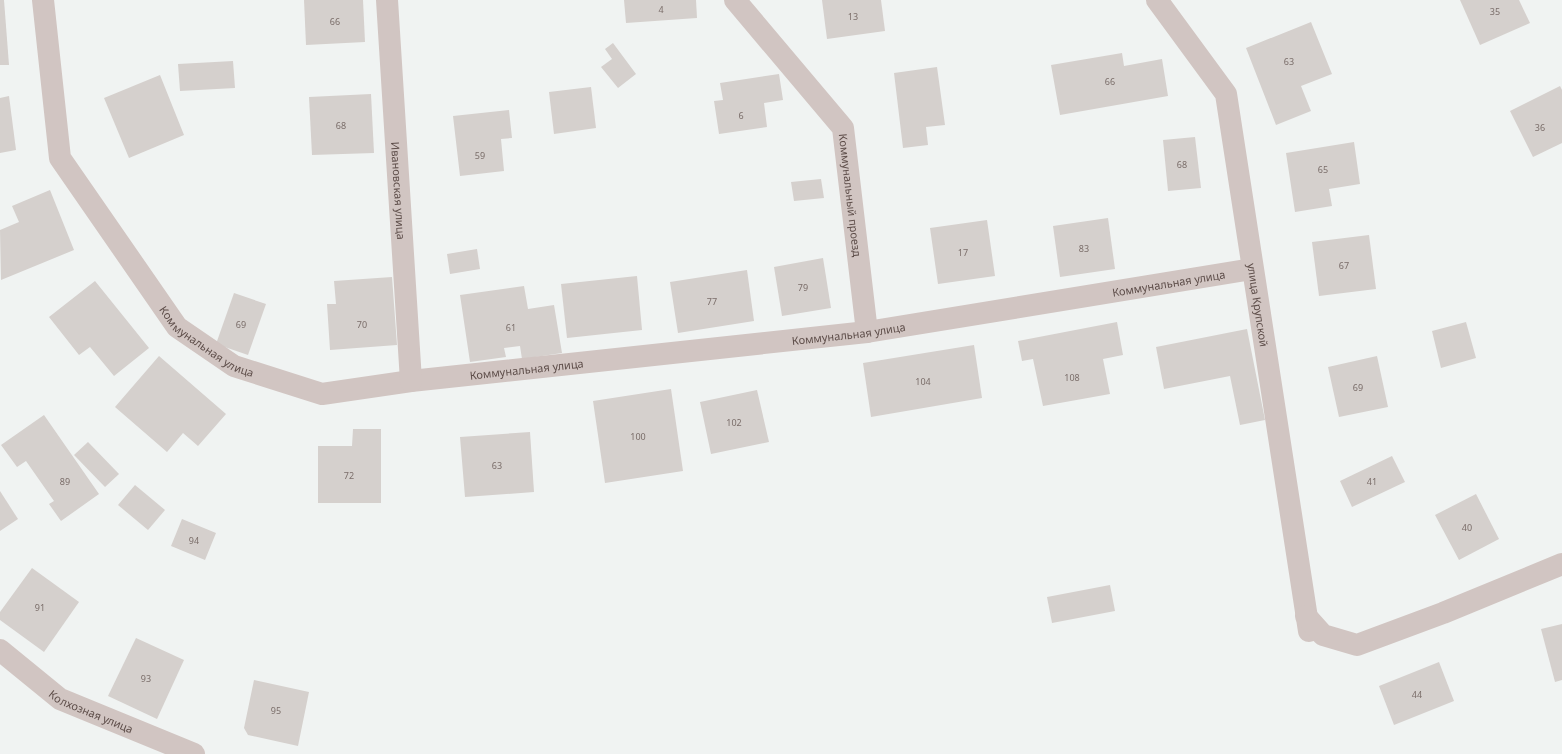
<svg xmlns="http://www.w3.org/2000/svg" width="1562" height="754" font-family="'Noto Sans',sans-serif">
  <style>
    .building { fill: #d5d0cd }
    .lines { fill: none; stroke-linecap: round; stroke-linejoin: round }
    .minor { stroke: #d1c5c2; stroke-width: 22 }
    .labels { text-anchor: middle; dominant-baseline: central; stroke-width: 4; stroke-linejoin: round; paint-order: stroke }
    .number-label { font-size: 9px; fill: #7b6e6a }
    .street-label { font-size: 11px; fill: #5d4d49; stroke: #fff }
  </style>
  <rect width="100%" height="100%" fill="#f0f3f2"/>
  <g class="building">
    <polygon points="0,0 4,0 9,65 0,65"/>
    <polygon points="304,0 363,0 365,42 306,45"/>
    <polygon points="624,0 696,0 697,18 626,23"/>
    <polygon points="822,0 881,0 885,31 827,39"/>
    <polygon points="1460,0 1519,0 1530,23 1480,45"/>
    <polygon points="1311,22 1332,74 1301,86 1311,111 1276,125 1246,48"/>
    <polygon points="613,43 636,74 618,88 601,67 612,59 605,49"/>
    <polygon points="1122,53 1124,66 1162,59 1168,96 1060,115 1051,65"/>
    <polygon points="233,61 235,88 180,91 178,64"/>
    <polygon points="937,67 945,125 926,127 928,145 903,148 894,73"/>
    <polygon points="779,74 783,100 764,103 767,127 719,134 714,101 723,100 720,83"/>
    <polygon points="160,75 184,135 129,158 104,98"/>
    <polygon points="1560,86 1562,90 1562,143 1533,157 1510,111"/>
    <polygon points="591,87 596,128 554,134 549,92"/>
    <polygon points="371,94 374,153 312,155 309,97"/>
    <polygon points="9,96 16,150 0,153 0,98"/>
    <polygon points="509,110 512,138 501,139 504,171 460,176 453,116"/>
    <polygon points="1195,137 1201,188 1168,191 1163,140"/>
    <polygon points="1354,142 1360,184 1329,189 1332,206 1295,212 1286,153"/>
    <polygon points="821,179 824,198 794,201 791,182"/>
    <polygon points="50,190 74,250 1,280 0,230 19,222 12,206"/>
    <polygon points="1108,218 1115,269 1060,277 1053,226"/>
    <polygon points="987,220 995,276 938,284 930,228"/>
    <polygon points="1369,235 1376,289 1319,296 1312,242"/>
    <polygon points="477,249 480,269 450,274 447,254"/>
    <polygon points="823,258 831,308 782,316 774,267"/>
    <polygon points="747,270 754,321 678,333 670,282"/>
    <polygon points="637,276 642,330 567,338 561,284"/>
    <polygon points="392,277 397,345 330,350 327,304 336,304 334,281"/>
    <polygon points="95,281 149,348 114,376 90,347 79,355 49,317"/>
    <polygon points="524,286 528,309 554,305 562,353 522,359 520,346 504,348 506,357 470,362 460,295"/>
    <polygon points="234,293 266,304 248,355 216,344"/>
    <polygon points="1117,322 1123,355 1103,359 1110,394 1043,406 1033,359 1022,361 1018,341"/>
    <polygon points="1466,322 1476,358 1441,368 1432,331"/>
    <polygon points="1247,329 1265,420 1240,425 1230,376 1164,389 1156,347"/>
    <polygon points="974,345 982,398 871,417 863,363"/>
    <polygon points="159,356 226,414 198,446 183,433 167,452 115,407"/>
    <polygon points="1377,356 1388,407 1339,417 1328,367"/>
    <polygon points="671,389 683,471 605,483 593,401"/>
    <polygon points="757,390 769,442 711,454 700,402"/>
    <polygon points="44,415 99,494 61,521 49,504 54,501 26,461 17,467 1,445"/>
    <polygon points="353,429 381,429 381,503 318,503 318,446 352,446"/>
    <polygon points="530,432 534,492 465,497 460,437"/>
    <polygon points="88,442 119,474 105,487 74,455"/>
    <polygon points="1392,456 1405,482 1352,507 1340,481"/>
    <polygon points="135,485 165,510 148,530 118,505"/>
    <polygon points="0,491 18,519 0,531"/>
    <polygon points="1476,494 1499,539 1459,560 1435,515"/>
    <polygon points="182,519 216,533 205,560 171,546"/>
    <polygon points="32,568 79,602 44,652 0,620 0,612"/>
    <polygon points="1110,585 1115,611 1052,623 1047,597"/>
    <polygon points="1562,624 1562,680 1555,682 1541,629"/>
    <polygon points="136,638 184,660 157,719 108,696"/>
    <polygon points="1439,662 1454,701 1394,725 1379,686"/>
    <polygon points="254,680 309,692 298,746 248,735 244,728"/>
  </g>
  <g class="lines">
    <g class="minor">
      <path id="s1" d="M43 0 60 158 177 327 234 366 322 394 411 381 867 332 1252 269"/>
      <path id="s2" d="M387 0 411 381"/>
      <path id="s3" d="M735 0 843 128 867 332"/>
      <path id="s4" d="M1157 0 1226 94 1309 631"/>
      <polyline points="1306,616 1323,635 1357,645 1443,613 1562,564"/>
      <path id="s5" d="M0 650 60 699 194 754"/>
    </g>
  </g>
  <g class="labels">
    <g class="number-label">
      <text x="661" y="9">4</text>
      <text x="1495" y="11">35</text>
      <text x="853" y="16">13</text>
      <text x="335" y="21">66</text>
      <text x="1289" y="61">63</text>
      <text x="1110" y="81">66</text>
      <text x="741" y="115">6</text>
      <text x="341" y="125">68</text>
      <text x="1540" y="127">36</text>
      <text x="480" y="155">59</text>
      <text x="1182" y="164">68</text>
      <text x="1323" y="169">65</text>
      <text x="1084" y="248">83</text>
      <text x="963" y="252">17</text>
      <text x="1344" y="265">67</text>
      <text x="803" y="287">79</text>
      <text x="712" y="301">77</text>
      <text x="241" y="324">69</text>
      <text x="362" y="324">70</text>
      <text x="511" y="327">61</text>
      <text x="1072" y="377">108</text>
      <text x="923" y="381">104</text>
      <text x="1358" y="387">69</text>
      <text x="734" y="422">102</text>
      <text x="638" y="436">100</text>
      <text x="497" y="465">63</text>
      <text x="349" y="475">72</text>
      <text x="65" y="481">89</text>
      <text x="1372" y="481">41</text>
      <text x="1467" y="527">40</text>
      <text x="194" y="540">94</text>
      <text x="40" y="607">91</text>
      <text x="146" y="678">93</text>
      <text x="1417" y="694">44</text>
      <text x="276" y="710">95</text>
    </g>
    <g class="street-label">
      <text stroke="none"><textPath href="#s2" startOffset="191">Ивановская улица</textPath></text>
      <text stroke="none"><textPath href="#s3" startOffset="235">Коммунальный проезд</textPath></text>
      <text stroke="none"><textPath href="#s1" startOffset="1380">Коммунальная улица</textPath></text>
      <text stroke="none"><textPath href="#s4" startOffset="330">улица Крупской</textPath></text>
      <text stroke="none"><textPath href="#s1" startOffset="1056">Коммунальная улица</textPath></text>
      <text stroke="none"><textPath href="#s1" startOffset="397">Коммунальная улица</textPath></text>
      <text stroke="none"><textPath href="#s1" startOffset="732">Коммунальная улица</textPath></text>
      <text stroke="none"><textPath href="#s5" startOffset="111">Колхозная улица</textPath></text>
    </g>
  </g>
</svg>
